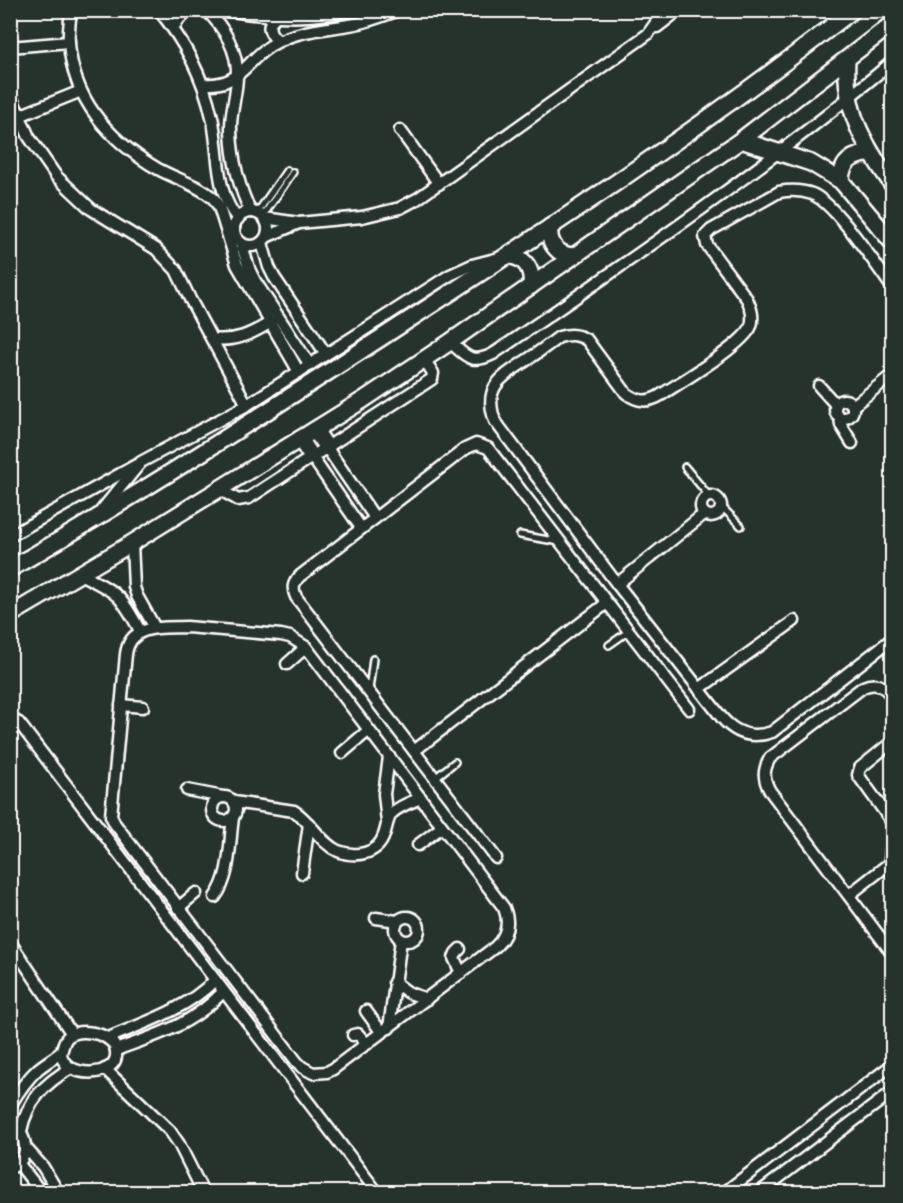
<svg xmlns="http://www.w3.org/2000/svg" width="903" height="1203" font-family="Mynerve,sans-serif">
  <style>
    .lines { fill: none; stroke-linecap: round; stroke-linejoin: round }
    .lane-casing { stroke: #fff; stroke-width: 10 }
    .street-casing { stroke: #fff; stroke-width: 15 }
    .secondary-casing { stroke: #fff; stroke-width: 20 }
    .lane { stroke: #26332d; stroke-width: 5 }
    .street { stroke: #26332d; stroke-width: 10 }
    .secondary { stroke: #26332d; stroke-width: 15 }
  </style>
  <rect width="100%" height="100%" fill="#26332d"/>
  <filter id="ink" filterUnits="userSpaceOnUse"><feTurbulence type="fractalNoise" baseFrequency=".0167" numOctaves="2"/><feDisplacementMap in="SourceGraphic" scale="12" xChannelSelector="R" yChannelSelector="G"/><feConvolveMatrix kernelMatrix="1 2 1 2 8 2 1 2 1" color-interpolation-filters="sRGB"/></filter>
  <g filter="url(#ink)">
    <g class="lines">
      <defs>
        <g id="lane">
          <polyline points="257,213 287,170"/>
          <polyline points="263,216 293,172"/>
          <polyline points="685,467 709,496"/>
          <polyline points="721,506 741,526"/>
          <polyline points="520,535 560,542"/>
          <polyline points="609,645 629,631"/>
          <polyline points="369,690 373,659"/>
          <polyline points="435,778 455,762"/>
        </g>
        <g id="street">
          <path d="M71 10C70 21 68 32 69 43 73 100 110 141 158 169 176 179 199 185 214 199L219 207 237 265 299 372"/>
          <path d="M159 10C185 43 203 76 212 117 220 150 214 192 238 219"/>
          <path d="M206 10C224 27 238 51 237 76 237 94 230 112 231 131 232 158 239 189 251 212"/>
          <path d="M225 10C268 17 308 20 351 10"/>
          <path d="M275 17C265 26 270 35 279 41"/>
          <polyline points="657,27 679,10"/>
          <polyline points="173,28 180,18 190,10"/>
          <polyline points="10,47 69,42"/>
          <path d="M203 84C244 87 245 57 279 41 304 29 329 29 355 24 370 21 385 15 399 10"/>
          <polyline points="10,94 29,137 56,176 91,209 156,249 176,270 190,299 247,405"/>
          <polyline points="19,116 81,91"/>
          <polyline points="400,130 439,184"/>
          <circle cx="251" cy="229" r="17"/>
          <polyline points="264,218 299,223 362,217 400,208 417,199 648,34 665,10"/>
          <polyline points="266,237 299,223"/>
          <polyline points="241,243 250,271 255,281 310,365"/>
          <polyline points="262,243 269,267 274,277 326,354"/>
          <path d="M892 287C876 265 835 203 812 194 801 190 790 190 779 192L711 230 705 236 707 245 747 299C751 308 754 316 751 326 744 345 680 382 661 395 648 403 638 402 626 393L587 340C577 334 570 334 559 337 548 345 536 354 524 362 500 378 483 388 495 421L617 584 722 718C736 734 752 739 772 732L892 639"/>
          <path d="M212 339C235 342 252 334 271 322"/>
          <path d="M450 342C466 356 471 365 493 354 629 261 766 168 892 62"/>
          <polyline points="819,386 836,405"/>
          <circle cx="844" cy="409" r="9"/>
          <polyline points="853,406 892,375"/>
          <polyline points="840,417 841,425 852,443"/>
          <polyline points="327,448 375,518"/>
          <polyline points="312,457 361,528"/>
          <polyline points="219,489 238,500 249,498 432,379 433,373 424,359"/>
          <circle cx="711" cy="506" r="10"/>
          <polyline points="101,511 141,462 247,405 450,275 472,265 499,258"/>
          <polyline points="10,536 136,465"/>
          <polyline points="132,543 134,587 137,596 155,628"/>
          <path d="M80 574C117 593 121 594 140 631"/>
          <polyline points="617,584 704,514"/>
          <path d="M187 627 281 635 290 637 306 647 504 908C510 923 507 936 495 947L333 1069 327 1072 313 1073 302 1067 297 1062 115 824 111 816 126 654C130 623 163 628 187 627Z"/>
          <polyline points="287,664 306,647"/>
          <polyline points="699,689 794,621"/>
          <path d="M892 696C884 686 876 681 863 687L770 758C763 770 763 779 770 791L892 953"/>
          <polyline points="121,705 143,707"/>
          <polyline points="10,718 19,723 377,1192"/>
          <polyline points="892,742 860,768 858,775 892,822"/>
          <polyline points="414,751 607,603"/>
          <polyline points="342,753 369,730"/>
          <polyline points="187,790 223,797"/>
          <circle cx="224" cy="809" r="12"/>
          <path d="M234 802 294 811C311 821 320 843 338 851 356 858 378 854 384 835 387 827 387 819 392 813 399 806 411 802 421 798"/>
          <polyline points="387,822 384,794 389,757"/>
          <polyline points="892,840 890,860 892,864"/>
          <polyline points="418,845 442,827"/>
          <path d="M496 858 296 597C292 588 293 583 300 576L465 449 476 444 488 448 689 709"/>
          <polyline points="302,873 309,824"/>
          <polyline points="849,895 890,863"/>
          <path d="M215 897C231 876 229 844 233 818"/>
          <polyline points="178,908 196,893"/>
          <circle cx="407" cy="929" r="12"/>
          <polyline points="376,918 397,921"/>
          <polyline points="10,942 72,1034"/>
          <polyline points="460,949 456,953 454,958 461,973"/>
          <polyline points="394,982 409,993 427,999"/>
          <polyline points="366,1011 382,1033"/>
          <polyline points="389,1028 401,940"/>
          <polyline points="353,1035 358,1034 367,1044"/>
          <path d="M108 1038C146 1022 185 1010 215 980"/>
          <path d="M116 1050C159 1034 190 1026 223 992"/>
          <polyline points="105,1069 170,1131 179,1144 203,1192"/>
          <path d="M10 1106C18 1092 27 1079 38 1069 44 1064 57 1056 61 1052 64 1046 63 1040 69 1036 78 1030 91 1032 101 1035 108 1038 115 1042 116 1051 120 1080 61 1079 61 1052"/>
          <path d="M10 1122C27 1133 33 1159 10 1168"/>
          <path d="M21 1131C27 1101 45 1083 71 1068"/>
          <polyline points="25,1147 43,1167 58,1192"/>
          <polyline points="19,1164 41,1192"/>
          <polyline points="725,1192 892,1065"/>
          <polyline points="760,1192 892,1092"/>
        </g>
        <g id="secondary">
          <path d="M847 59C844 111 863 143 892 184"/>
          <polyline points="741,140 811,163 841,181 892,242"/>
          <path d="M841 181C841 162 853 154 871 154"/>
          <path d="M550 227C548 243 557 255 573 256"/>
          <path d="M508 256C525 256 533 270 531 286"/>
          <polyline points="315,430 327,448"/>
          <polyline points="300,439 312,457"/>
          <path d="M10 569C140 494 265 413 390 332 548 230 705 126 853 10"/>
          <polyline points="10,615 132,543 363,400 450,342 741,140 892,24"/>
        </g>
      </defs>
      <use href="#lane" class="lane-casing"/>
      <use href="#street" class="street-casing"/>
      <use href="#secondary" class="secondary-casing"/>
      <use href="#lane" class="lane"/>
      <use href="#street" class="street"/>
      <use href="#secondary" class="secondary"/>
    </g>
  </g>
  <rect width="903" height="1203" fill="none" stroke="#26332d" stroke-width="36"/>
  <rect x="18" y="18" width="867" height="1167" fill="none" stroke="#fff" stroke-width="2" filter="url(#ink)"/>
</svg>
